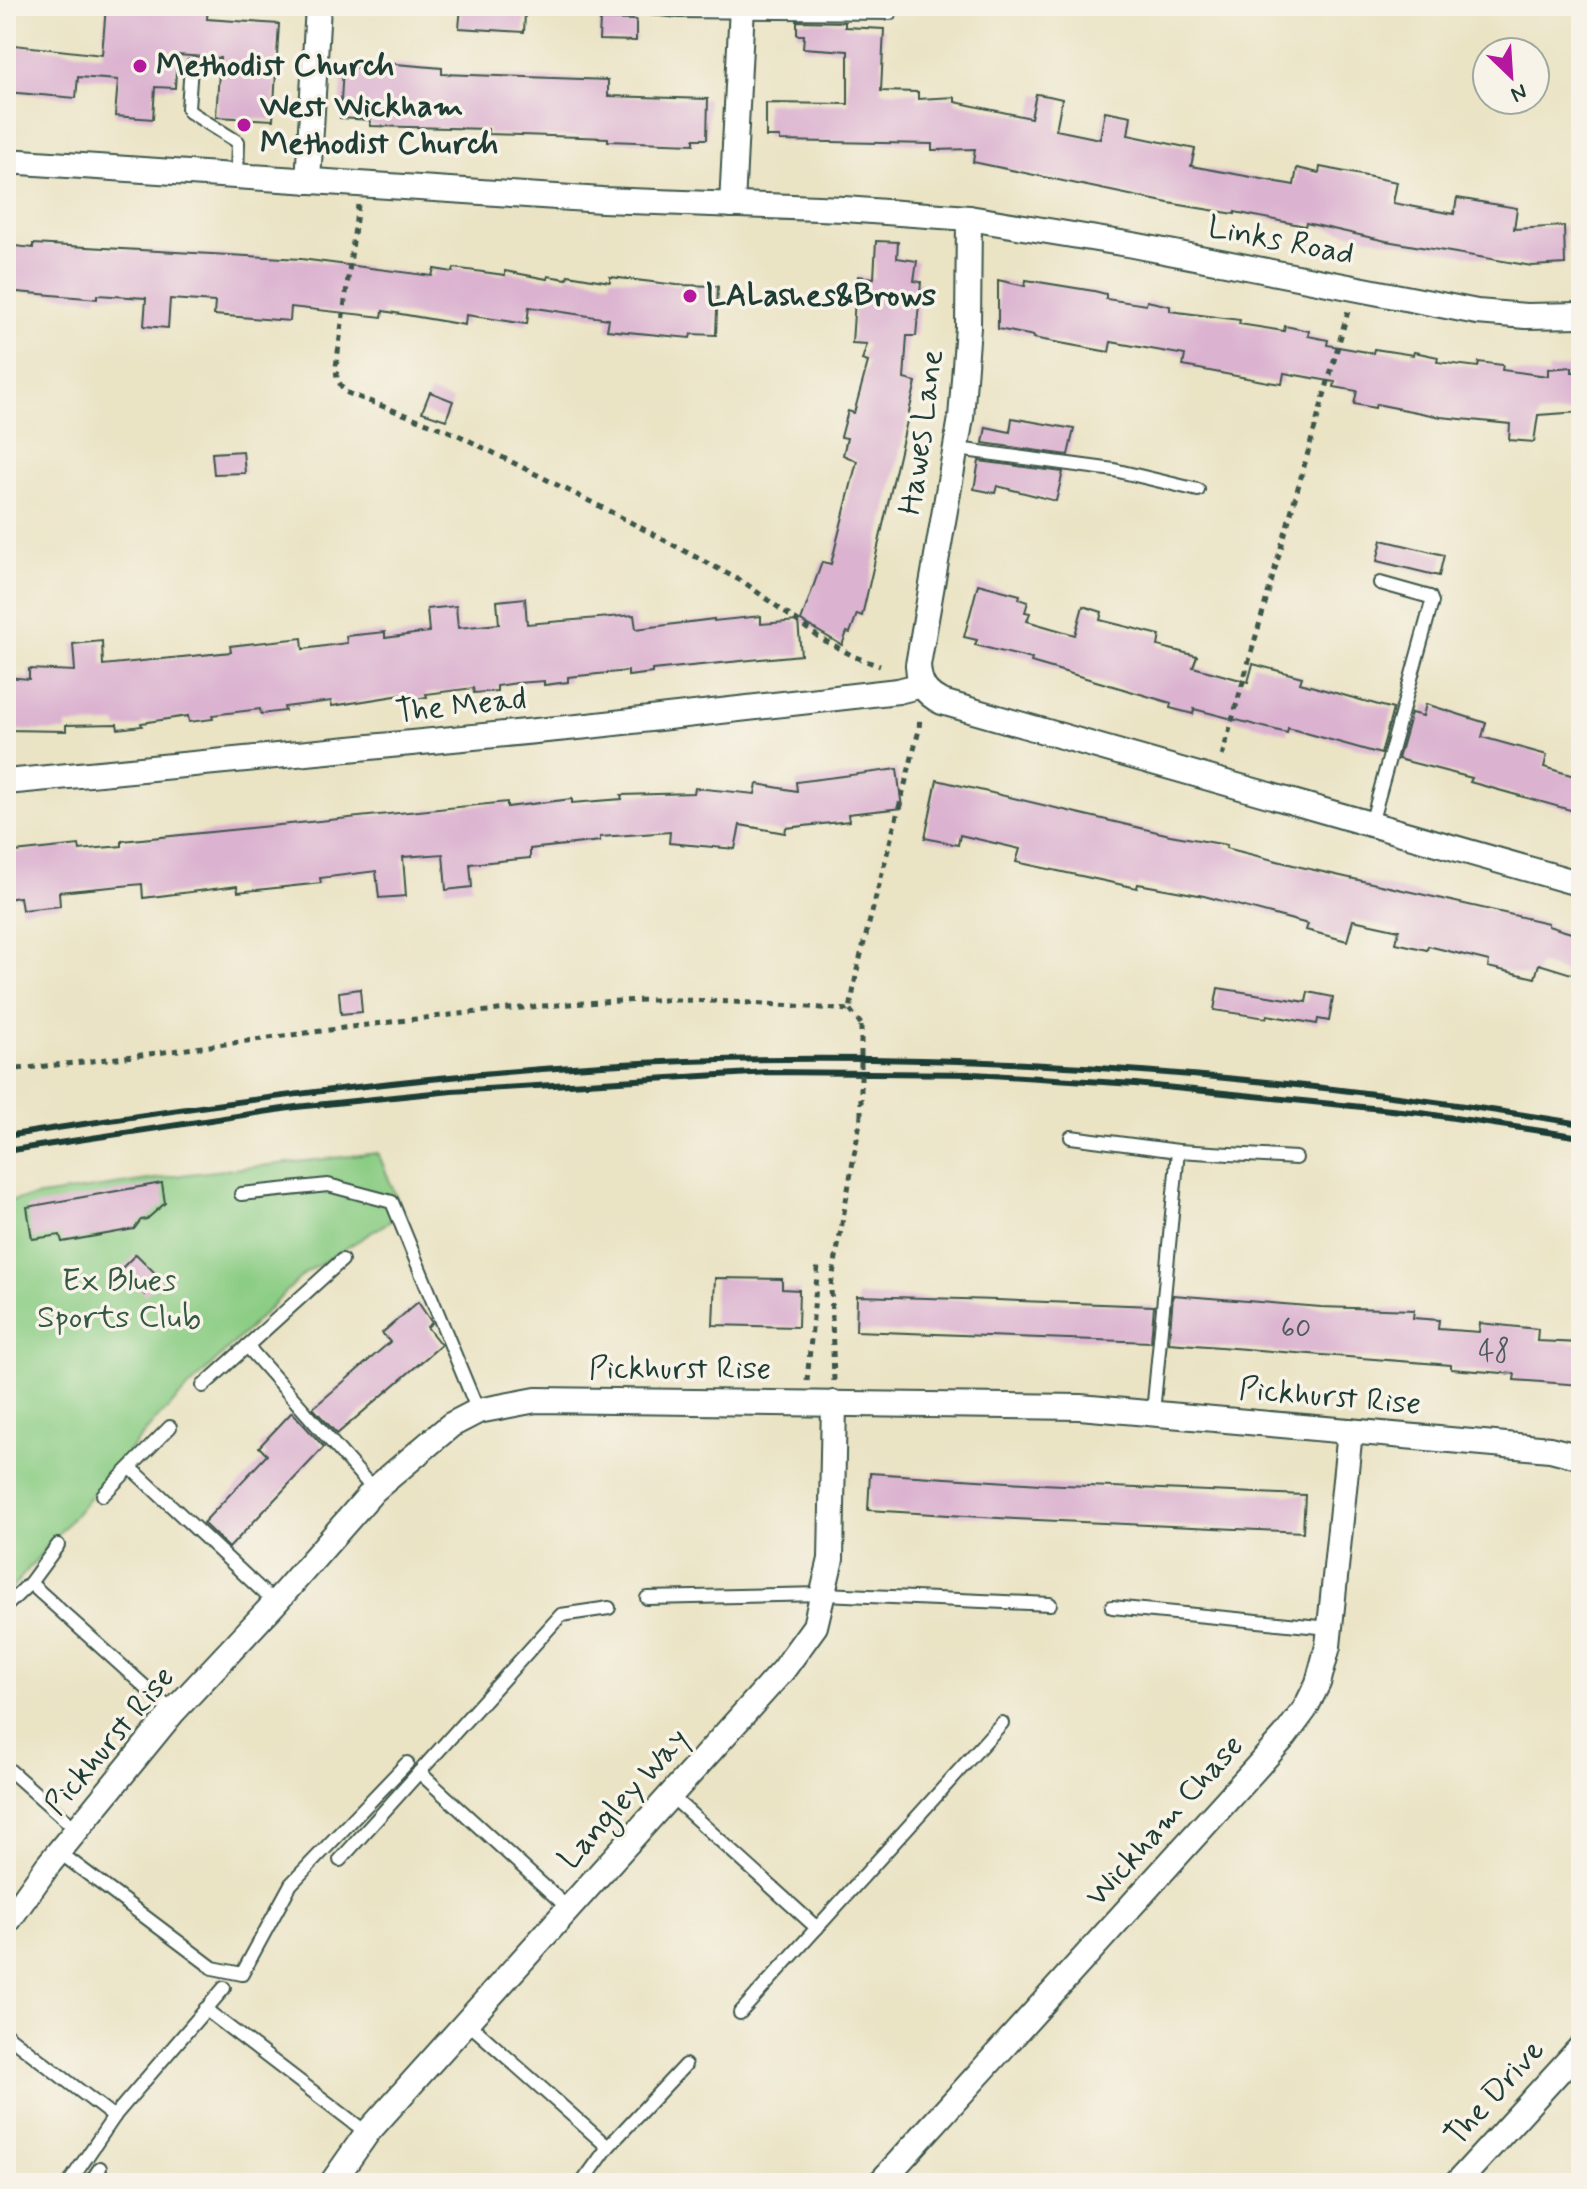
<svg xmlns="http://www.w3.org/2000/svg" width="1587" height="2189" font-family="Mynerve,sans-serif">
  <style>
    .green { fill: #8ccd85; stroke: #56855c; stroke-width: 2 }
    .building { fill: #dbb2d0 }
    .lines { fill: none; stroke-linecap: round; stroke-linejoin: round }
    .lane-casing { stroke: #3d564a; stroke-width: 16 }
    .street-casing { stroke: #3d564a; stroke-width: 28 }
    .path { stroke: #3d564a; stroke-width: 5; stroke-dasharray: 6 6; stroke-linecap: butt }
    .lane { stroke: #fff; stroke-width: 12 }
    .street { stroke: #fff; stroke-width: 24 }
    .rail { stroke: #1f3d34; stroke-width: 6 }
    .path-bridge { stroke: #3d564a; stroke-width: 5; stroke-dasharray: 6 6; stroke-linecap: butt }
    .poi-dot { fill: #b5179e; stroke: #f7f3e8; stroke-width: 3 }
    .labels { text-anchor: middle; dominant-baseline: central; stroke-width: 7; stroke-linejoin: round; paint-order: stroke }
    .number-label { font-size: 28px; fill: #4e5a5b }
    .poi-label { font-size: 32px; font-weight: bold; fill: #1f3d34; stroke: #f7f3e8; text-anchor: start }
    .street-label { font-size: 32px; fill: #1f3d34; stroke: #f7f3e8 }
    .park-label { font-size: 32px; fill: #355a44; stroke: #f7f3e8 }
  </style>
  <rect width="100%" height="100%" fill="#f7f3e8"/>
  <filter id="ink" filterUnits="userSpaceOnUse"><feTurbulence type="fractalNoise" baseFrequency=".0125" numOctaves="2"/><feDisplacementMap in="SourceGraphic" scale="16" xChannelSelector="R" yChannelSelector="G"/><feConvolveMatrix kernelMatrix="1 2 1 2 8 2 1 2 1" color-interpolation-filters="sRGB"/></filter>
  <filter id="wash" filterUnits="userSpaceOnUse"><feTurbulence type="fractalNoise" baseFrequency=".006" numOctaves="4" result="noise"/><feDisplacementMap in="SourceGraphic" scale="32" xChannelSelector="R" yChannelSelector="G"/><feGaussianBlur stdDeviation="1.8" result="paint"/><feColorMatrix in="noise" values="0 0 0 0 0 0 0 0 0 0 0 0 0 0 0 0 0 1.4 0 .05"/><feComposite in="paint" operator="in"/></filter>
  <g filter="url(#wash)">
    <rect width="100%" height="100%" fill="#eae3c4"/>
    <polygon class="green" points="378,1153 403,1213 304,1274 154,1422 6,1595 6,1201 189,1174"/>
    <g id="blocks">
      <g class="building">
        <polygon points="106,6 208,6 207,19 279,24 273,120 216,117 220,58 177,55 175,88 155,87 153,119 115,116 118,80 78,77 76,98 6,92 6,44 102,55"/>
        <polygon points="461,7 525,14 524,32 459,28"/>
        <polygon points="600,19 636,20 636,41 599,40"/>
        <polygon points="797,21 845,22 845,27 884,29 881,91 918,92 918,99 955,97 955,102 1031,118 1036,94 1049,96 1062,99 1056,130 1100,139 1105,111 1131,116 1128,135 1195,149 1191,166 1294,185 1297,168 1319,173 1320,167 1397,182 1393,203 1454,214 1457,198 1517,208 1514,229 1564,226 1565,264 1532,266 1386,241 1306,223 1305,226 1235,212 1235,214 1168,203 973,162 975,149 932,150 932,144 780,141 780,137 766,137 766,103 848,104 848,51 803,48 804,35 797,35"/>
        <polygon points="384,63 442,68 442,74 608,80 608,96 708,99 707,139 694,139 694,144 608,141 608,138 488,134 488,129 370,126 370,120 340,118 343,67 384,69"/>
        <polygon points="876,241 898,242 897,258 917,261 914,281 921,282 916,336 907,336 904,379 916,382 862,616 857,614 850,633 847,632 842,645 801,621 822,562 831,564 857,461 843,455 847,438 841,437 848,411 854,413 868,362 862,360 867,344 852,343 855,298 858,276 874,278"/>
        <polygon points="33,244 301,259 432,276 434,269 453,272 454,268 505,275 505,271 547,279 548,276 567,279 568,275 610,282 610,277 677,285 718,286 716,335 691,334 690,338 607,330 609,319 529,307 527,324 466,315 465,325 383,311 382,317 291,307 290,321 214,315 215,302 170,299 168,328 144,326 146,298 97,295 97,299 6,291 6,245 33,248"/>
        <polygon points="998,280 1025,286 1026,280 1094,291 1106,294 1106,299 1146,305 1147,301 1170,306 1170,311 1240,320 1239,324 1284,331 1285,326 1309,331 1308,336 1328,340 1327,345 1373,353 1374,349 1413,355 1414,352 1438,357 1437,362 1478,367 1479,362 1503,365 1502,370 1548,376 1548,369 1572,367 1572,372 1581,372 1581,412 1538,415 1534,442 1509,440 1510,424 1441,417 1376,404 1375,408 1354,404 1357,391 1334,387 1335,382 1284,373 1282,384 1268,382 1183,366 1185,355 1111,342 1109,352 1033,338 1034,336 998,329"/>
        <polygon points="430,392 453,401 446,420 422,412"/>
        <polygon points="1012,418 1074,429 1068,455 983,443 986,427 1010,432"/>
        <polygon points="243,451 245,473 214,474 212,453"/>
        <polygon points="979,461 1063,472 1056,501 997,486 995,493 974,489"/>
        <polygon points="1382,540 1444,555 1439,576 1377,561"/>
        <polygon points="978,584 1020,595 1019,599 1028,602 1025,612 1030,613 1027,621 1075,635 1083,606 1102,612 1100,620 1160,635 1158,646 1197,656 1193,667 1248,682 1253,664 1302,677 1300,683 1393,709 1381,754 1288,728 1287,733 1194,709 1193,714 1170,708 1171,703 1031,662 1032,659 975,645 977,640 964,637"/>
        <polygon points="525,598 527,624 634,615 636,629 714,619 714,621 761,616 761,624 798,621 801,655 652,670 652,673 628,676 628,671 568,677 568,682 544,685 544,681 517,683 497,686 497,691 486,692 474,693 473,688 426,694 427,697 415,699 403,700 402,695 332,706 331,701 284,707 285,711 261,714 260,709 212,715 213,719 189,722 188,716 141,723 142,726 118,729 117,724 66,725 66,731 6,730 6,677 29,679 29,669 75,671 73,644 102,641 103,665 231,652 230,646 302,638 303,649 347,643 346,636 385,632 385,638 429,632 427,609 456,606 458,628 499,624 497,601"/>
        <polygon points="1426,704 1486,723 1482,737 1547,755 1544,767 1581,778 1581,813 1470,782 1472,778 1398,759 1411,713 1423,716"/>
        <polygon points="897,769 902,808 848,814 849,821 786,828 785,833 740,825 735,849 669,843 670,832 600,837 600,841 530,849 530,858 470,864 472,887 446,890 443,854 403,857 406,896 379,898 376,871 320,878 321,883 238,892 237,886 143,898 142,884 59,892 60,906 22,910 20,897 6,899 6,853 79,845 80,850 99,848 122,846 122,841 507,802 507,807 572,799 572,803 622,799 621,795 694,793 695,788 755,794 757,784 797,791 796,782"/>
        <polygon points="937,780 1170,835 1227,845 1226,848 1301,867 1548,923 1548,926 1581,936 1581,977 1539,964 1535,978 1488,967 1489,961 1428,946 1427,950 1396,943 1399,930 1353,920 1347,941 1306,930 1308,924 1204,896 1138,884 1137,888 1016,862 1020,849 960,835 958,845 925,838"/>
        <polygon points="1218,988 1306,1002 1308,992 1333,997 1329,1021 1318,1019 1317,1024 1267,1015 1266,1018 1214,1010"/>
        <polygon points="360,989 362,1012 341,1014 339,992"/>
        <polygon points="162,1183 165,1203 147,1219 141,1220 134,1229 62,1242 60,1235 32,1239 27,1207"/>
        <polygon points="136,1254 161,1279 145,1295 120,1270"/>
        <polygon points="715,1278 782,1279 782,1289 799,1290 798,1327 713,1325"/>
        <polygon points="1173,1295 1321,1307 1414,1310 1413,1318 1439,1320 1438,1329 1479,1332 1480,1323 1538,1329 1537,1341 1581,1343 1581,1385 1514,1380 1515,1374 1451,1369 1451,1365 1169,1343"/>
        <polygon points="857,1296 997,1300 1154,1306 1151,1342 856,1331"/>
        <polygon points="418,1302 432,1323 427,1327 441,1345 337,1434 313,1408 390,1342 382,1333"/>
        <polygon points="292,1412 324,1447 229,1548 203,1523 267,1455 259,1447"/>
        <polygon points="870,1473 1040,1484 1305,1495 1303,1532 1015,1519 868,1510"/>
      </g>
    </g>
  </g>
  <g filter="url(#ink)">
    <use href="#blocks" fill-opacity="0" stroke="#3d564a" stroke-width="2"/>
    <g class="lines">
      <defs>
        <g id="lane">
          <polyline points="630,6 680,11 890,13"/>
          <polyline points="191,66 188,108 190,112 238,142 237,177"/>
          <polyline points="957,449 1114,470 1198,490"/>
          <polyline points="1371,824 1432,602 1430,597 1380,583"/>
          <polyline points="1071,1137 1178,1151 1296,1158"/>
          <polyline points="241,1194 328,1185 392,1202 478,1411"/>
          <polyline points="247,1346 374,1490"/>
          <polyline points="203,1386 342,1260"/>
          <polyline points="1153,1413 1178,1151"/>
          <polyline points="131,1468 275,1603"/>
          <polyline points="103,1495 170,1427"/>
          <polyline points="30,1583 173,1712"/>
          <polyline points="647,1598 824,1594 1050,1604"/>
          <polyline points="6,1606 30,1583 58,1545"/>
          <polyline points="1112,1607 1330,1628"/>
          <polyline points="6,1767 77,1830"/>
          <polyline points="419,1772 569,1909"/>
          <polyline points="670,1795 817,1928"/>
          <polyline points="59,1852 213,1968 242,1974 291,1884 407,1763"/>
          <polyline points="340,1860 561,1615 609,1608"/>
          <polyline points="205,2009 367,2133"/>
          <polyline points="740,2013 1002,1723"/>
          <polyline points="467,2022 608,2147"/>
          <polyline points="6,2034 114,2117"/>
          <polyline points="69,2183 116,2114 224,1988"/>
          <polyline points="90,2183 100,2168"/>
          <polyline points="582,2183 608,2147 685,2065"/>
        </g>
        <g id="street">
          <path d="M6 161 602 200 844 209 969 218 968 327 961 418 918 665C919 684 925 694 942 702L1581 884"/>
          <polyline points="308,181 318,6"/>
          <polyline points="732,205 742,6"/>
          <polyline points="969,218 1133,245 1477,312 1526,316 1581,315"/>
          <polyline points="6,782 588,726 898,691 922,685"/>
          <polyline points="6,1924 48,1865 173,1712 275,1603 374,1490 451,1425 478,1411 536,1400 1080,1407 1550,1449 1581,1457"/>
          <polyline points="332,2183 367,2133 783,1670 815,1626 831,1559 834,1403"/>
          <polyline points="880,2183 1285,1736 1305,1709 1318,1683 1328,1646 1350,1431"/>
          <polyline points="1457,2183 1581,2047"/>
        </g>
      </defs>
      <use href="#lane" class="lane-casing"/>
      <use href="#street" class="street-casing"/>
      <g class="path">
        <polyline points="358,205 336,367 337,379 345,392 456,434 613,513 745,583 820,638 855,657 880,666"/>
        <polyline points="1222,756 1348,311"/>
        <polyline points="850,1010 861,1024"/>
        <path d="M6 1070C211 1051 414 1011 620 1001 697 997 774 1005 850 1010L857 970 919 730 920 716"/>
        <polyline points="807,1381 818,1265"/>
        <polyline points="834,1381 831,1286 861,1116"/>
      </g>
      <use href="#lane" class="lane"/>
      <use href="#street" class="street"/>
      <g class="rail">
        <path d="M6 1136C231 1101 457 1069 686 1061 986 1051 1285 1075 1581 1124"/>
        <polyline points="6,1151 296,1107 452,1091 769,1072 973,1074 1135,1084 1421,1113 1581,1137"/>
      </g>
      <polyline class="path-bridge" points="861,1116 861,1024"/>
    </g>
  </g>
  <g class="poi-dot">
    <circle cx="140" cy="66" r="8"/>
    <circle cx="244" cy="125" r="8"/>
    <circle cx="690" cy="296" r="8"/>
  </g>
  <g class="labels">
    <g class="number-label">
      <text x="1296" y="1329">60</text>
      <text x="1494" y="1352">48</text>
    </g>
    <g class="poi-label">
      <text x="156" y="66">Methodist Church</text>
      <text x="260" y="107">West Wickham<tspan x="260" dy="37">Methodist Church</tspan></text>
      <text x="706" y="296">LALashes&amp;Brows</text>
    </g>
    <g class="street-label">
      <text transform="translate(1281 241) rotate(11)">Links Road</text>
      <text transform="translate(922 432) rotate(-82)">Hawes Lane</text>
      <text transform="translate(461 706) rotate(-6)">The Mead</text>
      <text x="680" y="1369">Pickhurst Rise</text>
      <text transform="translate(1330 1397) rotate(5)">Pickhurst Rise</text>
      <text transform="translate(110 1741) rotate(-50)">Pickhurst Rise</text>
      <text transform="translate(624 1799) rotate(-48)">Langley Way</text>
      <text transform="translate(1165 1821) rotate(-48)">Wickham Chase</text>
      <text transform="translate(1495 2093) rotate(-48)">The Drive</text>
    </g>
    <g class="park-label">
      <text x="119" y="1281">Ex Blues<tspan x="119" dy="37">Sports Club</tspan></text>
    </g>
  </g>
  <rect width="1587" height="2189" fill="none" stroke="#f7f3e8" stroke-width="32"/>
  <g transform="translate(1511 76) rotate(155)"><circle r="38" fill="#f7f3e8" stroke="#a1aaa0" stroke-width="2"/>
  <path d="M0-6L14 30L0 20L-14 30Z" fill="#b5179e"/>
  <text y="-12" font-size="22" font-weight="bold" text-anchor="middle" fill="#1f3d34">N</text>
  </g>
</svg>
